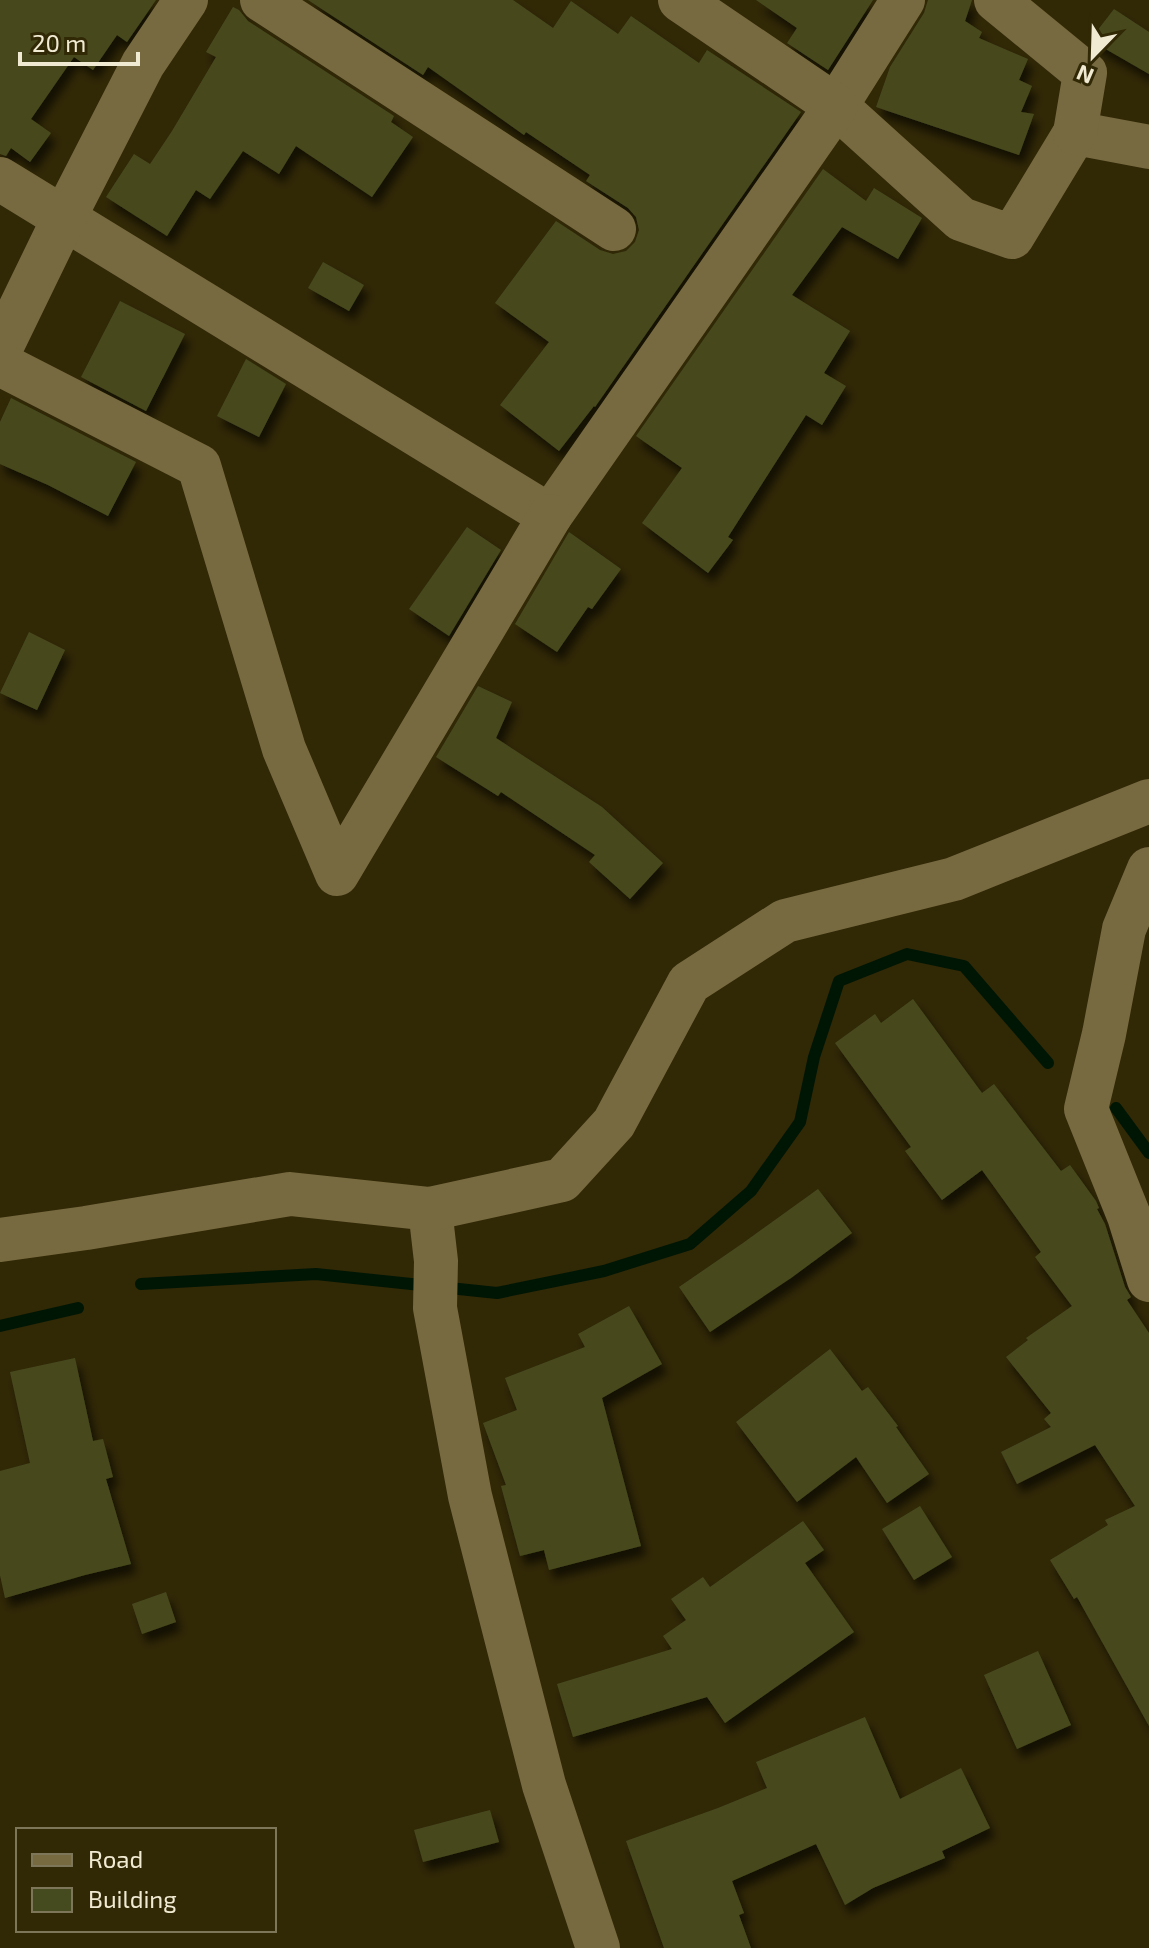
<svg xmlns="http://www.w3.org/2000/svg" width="1149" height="1948" font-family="'Exo 2',sans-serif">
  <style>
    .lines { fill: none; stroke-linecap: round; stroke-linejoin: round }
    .stream { stroke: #001605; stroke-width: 12 }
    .building { fill: #464a1f; filter: url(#shadow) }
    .street { stroke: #776a40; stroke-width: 44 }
  </style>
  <defs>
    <filter id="shadow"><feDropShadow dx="5" dy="9" stdDeviation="4" flood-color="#0009"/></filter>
  </defs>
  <rect width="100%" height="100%" fill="#312806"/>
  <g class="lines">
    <g class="stream">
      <polyline points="1116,1108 1149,1153"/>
      <polyline points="141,1284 316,1274 497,1293 604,1271 690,1244 751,1191 800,1122 814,1057 839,981 907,954 964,966 1048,1063"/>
      <polyline points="0,1326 78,1308"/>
    </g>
  </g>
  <g class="building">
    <polygon points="0,0 156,0 127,42 117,35 93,70 74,57 31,119 51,133 30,162 11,148 6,156 0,154"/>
    <polygon points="308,0 513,0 553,28 571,1 618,34 631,16 699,63 707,50 801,112 595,407 594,406 559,451 500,405 549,342 495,303 556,221 600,250 613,254 626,251 635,242 639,230 636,217 628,208 586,181 590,175 526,132 524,135 428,67 423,75"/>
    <polygon points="756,0 873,0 828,70 787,43 797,28"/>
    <polygon points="928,0 972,0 965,21 982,32 979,38 1028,59 1019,80 1032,86 1021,112 1034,114 1019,155 876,107 890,67 924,13"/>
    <polygon points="233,7 239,10 248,21 394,116 391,122 413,137 372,197 296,146 279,174 243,151 210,199 196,190 167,236 106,197 134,154 150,164 172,131 216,57 206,52"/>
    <polygon points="1114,9 1149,32 1149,74 1090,40"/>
    <polygon points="823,169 866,201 874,188 922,218 898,259 842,227 792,295 850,331 824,373 846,386 822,425 806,415 728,537 733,540 708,573 642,523 682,468 636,436"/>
    <polygon points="323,262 364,285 349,311 308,288"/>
    <polygon points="120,301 185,334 146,411 81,377"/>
    <polygon points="246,359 286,384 259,437 217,416"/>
    <polygon points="11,398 136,462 108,516 48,485 0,464 0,422"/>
    <polygon points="467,527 501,550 449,636 409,609"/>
    <polygon points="569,532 621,569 592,609 588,607 557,652 515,624"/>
    <polygon points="29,632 65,650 37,710 0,693"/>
    <polygon points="478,686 512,702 496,738 602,807 663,863 630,899 589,862 595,855 501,792 498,796 436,757"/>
    <polygon points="913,999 982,1093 994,1084 1061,1171 1070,1165 1096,1201 1099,1208 1097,1209 1105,1224 1125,1287 1131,1297 1127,1300 1149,1333 1149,1726 1077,1597 1074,1599 1050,1560 1108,1525 1105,1520 1135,1506 1095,1445 1017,1484 1001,1452 1051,1427 1044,1419 1051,1413 1006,1357 1028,1340 1026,1338 1072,1306 1035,1257 1041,1252 982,1170 942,1200 905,1151 911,1147 835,1043 875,1014 881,1023"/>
    <polygon points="818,1189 852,1233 791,1278 710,1332 679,1287 743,1243"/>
    <polygon points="629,1306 662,1364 602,1398 641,1546 549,1570 544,1550 520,1556 501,1486 506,1485 483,1423 517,1410 505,1378 585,1347 578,1334"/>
    <polygon points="830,1349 862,1391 868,1387 898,1426 896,1427 929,1474 887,1503 856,1457 797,1502 736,1422"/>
    <polygon points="75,1358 93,1441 103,1439 113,1477 106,1479 131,1564 85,1575 5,1598 0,1575 0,1471 30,1463 10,1372"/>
    <polygon points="920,1506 952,1557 914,1580 882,1529"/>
    <polygon points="803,1521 824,1550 805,1563 854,1632 725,1723 707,1697 573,1737 557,1684 672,1649 663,1636 686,1620 671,1599 703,1577 710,1587"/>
    <polygon points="166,1592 176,1622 142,1634 132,1604"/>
    <polygon points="1038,1651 1071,1725 1017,1749 984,1675"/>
    <polygon points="865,1717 900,1799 961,1768 990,1828 942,1851 945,1858 873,1888 845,1905 816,1844 732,1881 744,1913 739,1915 751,1948 664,1948 626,1841 718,1808 767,1788 756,1762"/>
    <polygon points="490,1810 499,1842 423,1862 414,1830"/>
  </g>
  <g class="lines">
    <g class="street">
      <polyline points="262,0 614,229"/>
      <polyline points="903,0 836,106 961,219 1012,237 1075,133 1149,147"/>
      <polyline points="996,0 1085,73 1075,133"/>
      <polyline points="0,179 550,516 836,106 680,0"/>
      <polyline points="0,350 64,218 143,64 186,0"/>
      <polyline points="0,364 199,466 284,749 337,874 550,516"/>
      <polyline points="1149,869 1124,929 1104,1034 1086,1109 1129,1216 1149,1280"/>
      <polyline points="430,1209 436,1261 435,1308 470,1496 544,1785 598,1948"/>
      <polyline points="0,1240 86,1228 290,1194 430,1209 562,1180 614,1123 689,983 785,921 954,879 1149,801"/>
    </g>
  </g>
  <rect x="16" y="1828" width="260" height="104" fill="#312806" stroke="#7e7658" stroke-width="2"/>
  <rect x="32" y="1854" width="40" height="12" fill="#776a40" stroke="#7e7658" stroke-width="2"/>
  <text x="88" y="1868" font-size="24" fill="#f1ead3">Road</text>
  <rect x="32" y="1888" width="40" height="24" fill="#464a1f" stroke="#7e7658" stroke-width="2"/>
  <text x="88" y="1908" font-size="24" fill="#f1ead3">Building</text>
  <g transform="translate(1093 56) rotate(203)" stroke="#312806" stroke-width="6" paint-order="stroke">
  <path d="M0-6L14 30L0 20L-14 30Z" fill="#f1ead3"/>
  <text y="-12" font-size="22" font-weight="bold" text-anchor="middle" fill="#f1ead3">N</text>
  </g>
  <path d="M20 52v12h118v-12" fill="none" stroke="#f1ead3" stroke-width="4"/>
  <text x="32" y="52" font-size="24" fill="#f1ead3" stroke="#312806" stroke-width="6" paint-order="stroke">20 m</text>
</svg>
